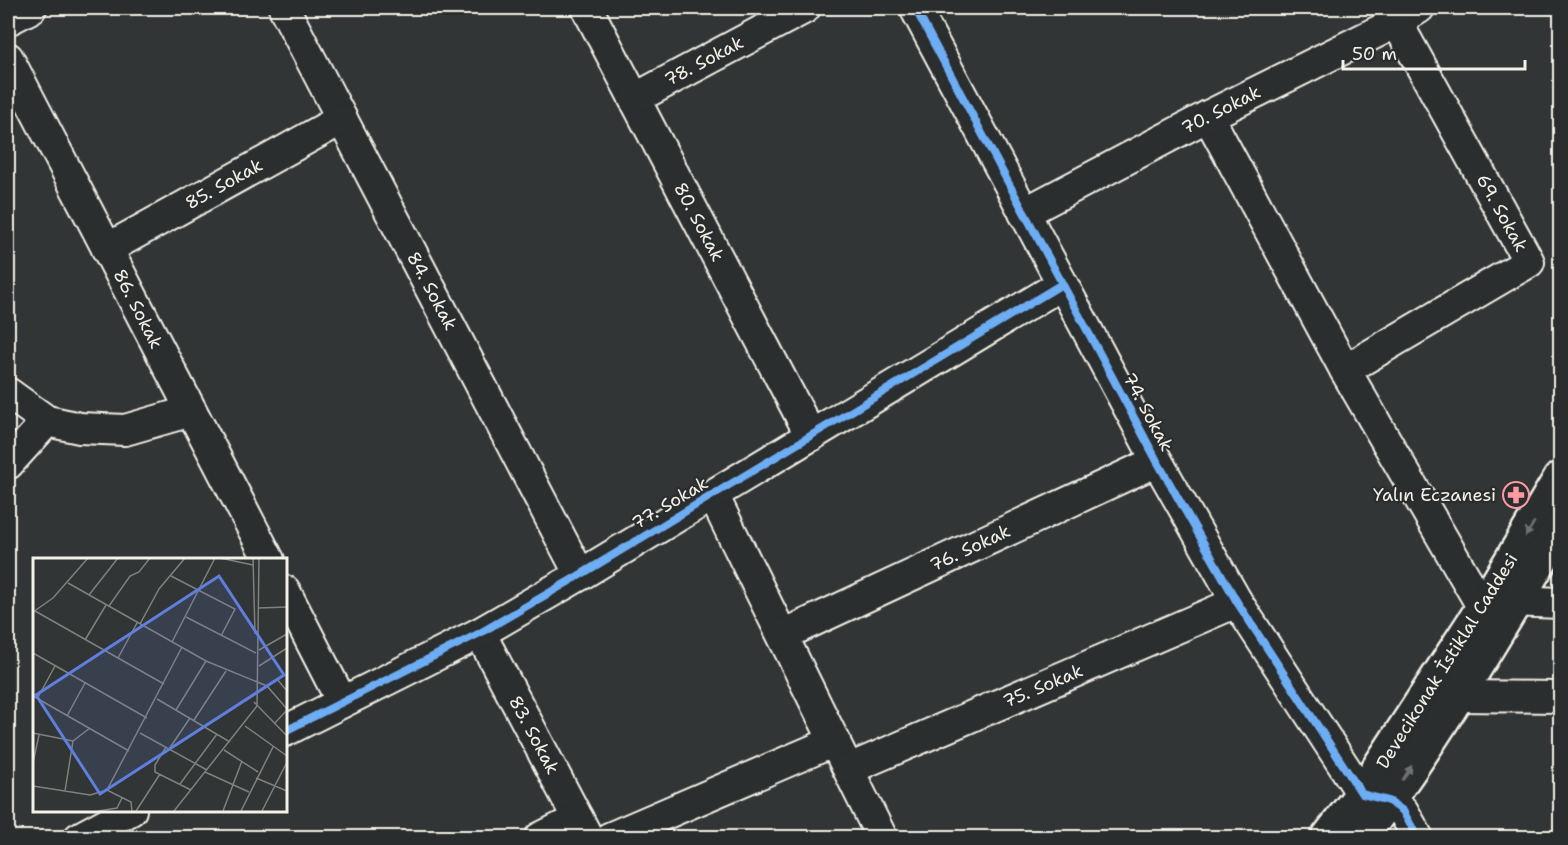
<svg xmlns="http://www.w3.org/2000/svg" width="1568" height="845" font-family="'Shantell Sans',sans-serif">
  <style>
    .lines { fill: none; stroke-linecap: round; stroke-linejoin: round }
    .minor-casing { stroke: #f4f1e8; stroke-width: 34 }
    .major-casing { stroke: #f4f1e8; stroke-width: 38 }
    .minor { stroke: #2a2d2e; stroke-width: 30 }
    .major { stroke: #2a2d2e; stroke-width: 33 }
    .cycleway-casing { stroke: #2a2d2e; stroke-width: 11 }
    .cycleway { stroke: #6dadf4; stroke-width: 8 }
    .oneway { fill: #71726f }
    .labels { text-anchor: middle; dominant-baseline: central; stroke-width: 4.5; stroke-linejoin: round; paint-order: stroke }
    .street-label { font-size: 18px; fill: #f4f1e8; stroke: #2a2d2e }
    .poi-label { font-size: 18px; fill: #f4f1e8; stroke: #2a2d2e; text-anchor: end }
    .inset-road { fill: none; stroke: #80807d; stroke-width: 1.5 }
    .view { fill: #5e7fdd; fill-opacity: 0.15; stroke: #5e7fdd; stroke-width: 3 }
    .inset-edge { fill: none; stroke: #f4f1e8; stroke-width: 3 }
  </style>
  <rect width="100%" height="100%" fill="#323535"/>
  <filter id="ink" filterUnits="userSpaceOnUse"><feTurbulence type="fractalNoise" baseFrequency=".0167" numOctaves="2"/><feDisplacementMap in="SourceGraphic" scale="12" xChannelSelector="R" yChannelSelector="G"/><feConvolveMatrix kernelMatrix="1 2 1 2 8 2 1 2 1" color-interpolation-filters="sRGB"/></filter>
  <g filter="url(#ink)">
    <g class="lines">
      <defs>
        <g id="minor">
          <polyline points="284,8 580,575"/>
          <polyline points="587,8 811,436"/>
          <polyline points="915,8 1157,461 1237,602 1362,794 1389,801 1403,811 1418,838"/>
          <polyline points="8,20 31,8"/>
          <polyline points="8,58 269,560"/>
          <polyline points="634,99 805,8"/>
          <polyline points="1208,116 1345,370 1483,608"/>
          <polyline points="1024,213 1208,116 1397,22 1419,8"/>
          <polyline points="107,249 342,119"/>
          <polyline points="1345,370 1529,262 1389,8"/>
          <polyline points="8,393 47,421 80,428 125,430 191,411"/>
          <polyline points="8,464 47,421"/>
          <polyline points="713,495 882,838"/>
          <polyline points="285,591 342,702"/>
          <polyline points="1514,601 1560,603"/>
          <polyline points="480,633 588,838"/>
          <polyline points="783,635 1157,461"/>
          <polyline points="1456,696 1560,697"/>
          <polyline points="285,731 480,633 580,575 1062,284"/>
          <polyline points="849,769 1237,602"/>
          <polyline points="79,838 131,810"/>
          <polyline points="540,838 578,819"/>
          <polyline points="609,838 835,741"/>
        </g>
        <g id="major">
          <polyline points="1328,838 1362,794 1483,608 1560,479"/>
          <path d="M1360 838C1435 741 1496 631 1560 528"/>
        </g>
      </defs>
      <use href="#minor" class="minor-casing"/>
      <use href="#major" class="major-casing"/>
      <use href="#minor" class="minor"/>
      <use href="#major" class="major"/>
      <defs>
        <g id="cycleway">
          <polyline points="915,8 1157,461 1237,602 1362,794 1389,801 1403,811 1418,838"/>
          <polyline points="285,731 480,633 580,575 1062,284"/>
        </g>
      </defs>
      <use href="#cycleway" class="cycleway-casing"/>
      <use href="#cycleway" class="cycleway"/>
    </g>
    <defs><path id="oneway-solid" d="M-6-.8H1V-3.2L6.5 0L1 3.2V.8H-6Z" transform="scale(1.5)"/></defs>
    <g class="oneway">
      <use href="#oneway-solid" transform="translate(1530 529) rotate(121)"/>
      <use href="#oneway-solid" transform="translate(1407 773) rotate(-57)"/>
    </g>
  </g>
  <defs>
    <symbol id="pharmacy-ring" viewBox="-11 -11 22 22"><circle r="9.5" fill="#2a2d2e" stroke="#ff9aa2" stroke-width="1.5"/><path d="M-2-6h4v4h4v4h-4v4h-4v-4h-4v-4h4Z" fill="#ff9aa2"/></symbol>
  </defs>
  <g fill-rule="evenodd">
    <use href="#pharmacy-ring" x="1501" y="480" width="30" height="30"/>
  </g>
  <g class="labels">
    <g class="street-label">
      <text transform="translate(704 61) rotate(-28)">78. Sokak</text>
      <text transform="translate(1221 110) rotate(-27)">70. Sokak</text>
      <text transform="translate(224 184) rotate(-29)">85. Sokak</text>
      <text transform="translate(1502 213) rotate(61)">69. Sokak</text>
      <text transform="translate(699 222) rotate(62)">80. Sokak</text>
      <text transform="translate(432 291) rotate(62)">84. Sokak</text>
      <text transform="translate(138 309) rotate(63)">86. Sokak</text>
      <text transform="translate(1148 412) rotate(62)">74. Sokak</text>
      <text transform="translate(670 503) rotate(-31)">77. Sokak</text>
      <text transform="translate(970 548) rotate(-25)">76. Sokak</text>
      <text transform="translate(1447 661) rotate(-58)">Devecikonak İstiklal Caddesi</text>
      <text transform="translate(1043 686) rotate(-23)">75. Sokak</text>
      <text transform="translate(534 735) rotate(62)">83. Sokak</text>
    </g>
    <g class="poi-label">
      <text x="1496" y="495">Yalın Eczanesi</text>
    </g>
  </g>
  <g transform="translate(33 558)">
    <rect width="254" height="254" fill="#323535"/>
    <path class="inset-road" d="M187 0 220 7M220 0 222 76M138 18 202 51 188 78M35 25 173 103 234 128 254 151M56 37 85 0M76 48 97 18 106 14 117 0M225 50 254 49M2 53 131 126M0 54 20 40 55 0M153 59 223 95M107 66 126 31 152 0M52 82 73 47M139 84 182 0M226 92 254 76M0 95 114 160M85 100 104 65M226 108 254 90M234 128 244 121 254 133M0 138 96 193M4 141 22 108M124 141 197 184M221 144 254 178M143 152 173 103M34 158 52 125M161 162 193 113M241 166 254 152M212 168 254 198M0 175 40 183 57 170M107 175 174 212M133 189 122 207V214L158 232M136 191 157 160M191 192 225 214M0 205 6 177M172 214 216 234M223 220 254 233M147 226 184 176M0 228 57 237 74 232 98 244 99 253M74 232 149 89M32 233 40 183M65 253 84 250 89 240M103 253 127 216M141 253 224 148 226 0M190 253 209 203M208 253 240 189M229 253 254 204"/>
    <path class="view" d="M186 18 251 117 67 236 3 137Z"/>
    <rect width="254" height="254" class="inset-edge"/>
  </g>
  <rect width="1568" height="845" fill="none" stroke="#2a2d2e" stroke-width="30"/>
  <rect x="15" y="15" width="1538" height="815" fill="none" stroke="#f4f1e8" stroke-width="2" filter="url(#ink)"/>
  <path d="M1343 60v9h182v-9" fill="none" stroke="#f4f1e8" stroke-width="3"/>
  <text x="1352" y="60" font-size="18" fill="#f4f1e8" stroke="#2a2d2e" stroke-width="4.5" paint-order="stroke">50 m</text>
</svg>
